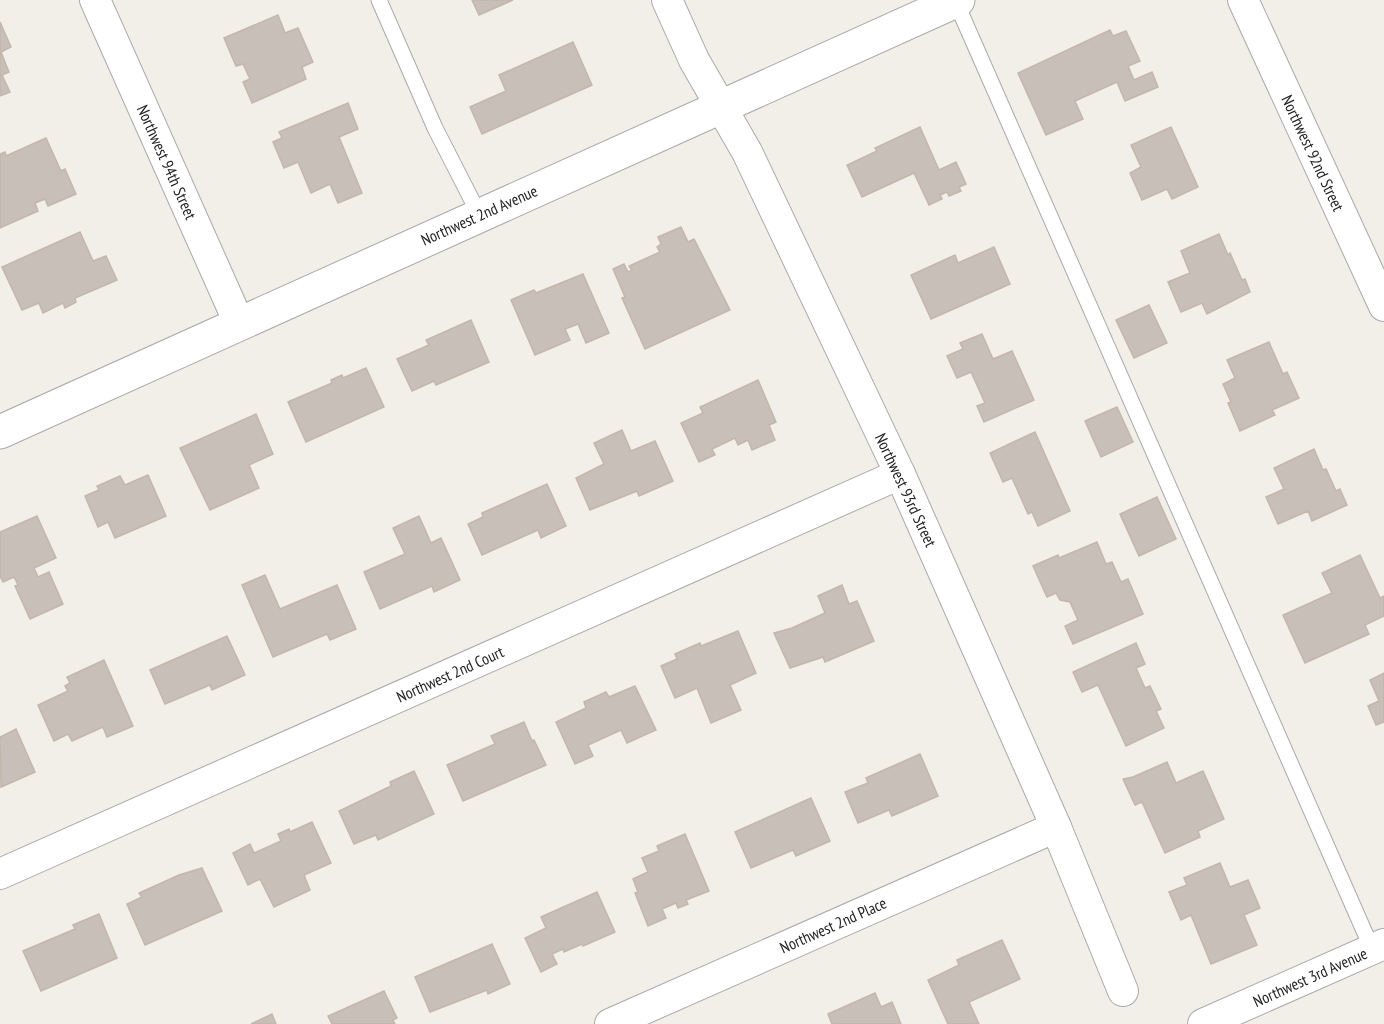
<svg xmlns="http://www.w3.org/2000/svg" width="1384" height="1024" font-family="'PT Sans Narrow',sans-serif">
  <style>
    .building { fill: #c7bfb8; stroke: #c4b6ab; stroke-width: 1.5 }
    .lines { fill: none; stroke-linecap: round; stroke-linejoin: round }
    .service-casing { stroke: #a9a9a9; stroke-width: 17 }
    .minor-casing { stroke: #a9a9a9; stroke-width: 32 }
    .tertiary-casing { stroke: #a9a9a9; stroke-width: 35 }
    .service { stroke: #fff; stroke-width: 15 }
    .minor { stroke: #fff; stroke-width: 30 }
    .tertiary { stroke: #fff; stroke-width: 33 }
    .labels { text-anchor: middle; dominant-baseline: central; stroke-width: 4.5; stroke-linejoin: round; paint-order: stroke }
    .street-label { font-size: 16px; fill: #222; stroke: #fff }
  </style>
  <rect width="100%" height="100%" fill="#f2efe9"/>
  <g class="building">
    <polygon points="472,0 513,0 479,15"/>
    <polygon points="278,15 285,33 298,28 313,62 302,67 306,79 252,103 243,82 250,79 243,64 236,66 224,38"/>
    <polygon points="0,22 11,47 1,52 9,72 2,75 10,92 0,96"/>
    <polygon points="1110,30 1113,36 1126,31 1140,61 1128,66 1134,80 1152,72 1158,87 1125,101 1117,82 1075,101 1083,119 1046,135 1018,73"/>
    <polygon points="573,42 592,85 482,134 470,107 506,91 499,75"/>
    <polygon points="348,103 358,129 339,137 362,193 338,203 330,184 311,193 298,162 284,168 273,142 282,138 279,132"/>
    <polygon points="920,127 939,170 956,162 966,184 959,187 961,191 949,196 947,192 940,195 942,199 929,205 914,173 862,197 847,165 877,151 875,148"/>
    <polygon points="1171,127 1198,187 1172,199 1167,189 1142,200 1130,173 1141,167 1131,145"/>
    <polygon points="46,138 61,171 65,169 76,194 48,206 45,199 35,203 38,211 0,228 0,154 5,152 6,156"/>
    <polygon points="681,227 688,242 694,239 730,310 645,349 622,298 625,297 613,269 624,264 628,272 632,270 629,266 660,252 657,247 661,244 658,237"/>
    <polygon points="80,232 93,261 106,256 117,280 75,298 76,302 65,308 63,303 43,313 39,303 22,310 2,267"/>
    <polygon points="1219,234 1228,255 1230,253 1242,280 1245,279 1250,292 1207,314 1202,303 1181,312 1168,282 1190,273 1181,251"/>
    <polygon points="994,247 1010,284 931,319 911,275 955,255 958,263"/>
    <polygon points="583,274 609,333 586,343 578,324 565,329 570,340 535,355 511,300 534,290 536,293"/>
    <polygon points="1149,305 1167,343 1134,358 1116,320"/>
    <polygon points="471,320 489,362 436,385 434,381 412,391 397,359 429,345 426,340"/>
    <polygon points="982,334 993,359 1012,351 1034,400 984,422 977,406 985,403 971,372 957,378 947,356 963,349 960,343"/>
    <polygon points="1269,342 1283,374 1287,372 1299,398 1272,410 1275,415 1240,431 1228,403 1231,402 1223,384 1235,378 1227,360"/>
    <polygon points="366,368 384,407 306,442 288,402 332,383 331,380 342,375 343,378"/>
    <polygon points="758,380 776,422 769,425 775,440 752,450 748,440 738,445 735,438 712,449 715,455 699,462 681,423 703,413 700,407"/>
    <polygon points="1117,407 1133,442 1101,457 1085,421"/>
    <polygon points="256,414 273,454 249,465 259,488 210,510 180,448"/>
    <polygon points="622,430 631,451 655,441 673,481 639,496 637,491 590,510 576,478 604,464 594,443"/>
    <polygon points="1035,432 1070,511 1038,526 1032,512 1028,514 1012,478 1003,482 990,453"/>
    <polygon points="1314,449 1323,470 1326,469 1336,491 1340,489 1347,505 1312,521 1308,511 1278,524 1266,497 1284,489 1274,468"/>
    <polygon points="148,475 166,516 115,538 108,522 98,527 85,496 99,490 97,486 120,476 125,485"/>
    <polygon points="547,484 566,526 541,538 538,530 482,555 468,524 483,517 482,513"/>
    <polygon points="1157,497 1176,539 1139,556 1120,514"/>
    <polygon points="37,516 56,558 34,568 38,577 49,572 63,604 30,619 15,586 18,585 14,577 3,582 0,576 0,532"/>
    <polygon points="419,516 431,543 441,538 460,580 434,592 432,586 380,609 364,572 405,554 393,528"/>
    <polygon points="1097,542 1106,564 1112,562 1121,582 1128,579 1143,614 1073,644 1065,626 1078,620 1070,602 1060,600 1056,593 1047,597 1033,566 1058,555 1059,558"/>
    <polygon points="1360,555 1380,598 1384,596 1384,616 1365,625 1369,634 1305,663 1283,615 1332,593 1322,573"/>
    <polygon points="265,575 280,609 337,585 356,629 330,640 327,634 273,657 242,585"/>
    <polygon points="842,585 849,604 857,601 874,641 825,662 823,657 790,668 774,633 792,628 825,613 818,596"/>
    <polygon points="738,631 756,673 730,685 741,710 711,723 697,688 675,698 661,666 677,659 675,654 700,643 701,646"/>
    <polygon points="227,636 245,675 212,690 210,685 165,704 150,670"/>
    <polygon points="1136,643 1145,664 1136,668 1145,688 1150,686 1161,709 1156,711 1164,728 1126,746 1098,685 1082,692 1073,672"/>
    <polygon points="104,660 133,726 107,737 103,727 72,741 68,734 54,741 38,705 68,691 65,686 70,683 67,677"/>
    <polygon points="1384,673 1384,722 1376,725 1368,706 1379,701 1370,680"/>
    <polygon points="635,686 656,730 627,743 621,730 588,745 593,756 575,764 556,722 586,708 584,702 606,692 609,697"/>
    <polygon points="524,722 532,741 534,740 546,765 463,801 447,765 495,744 491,736"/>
    <polygon points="16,729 35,772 1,787 0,737"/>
    <polygon points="920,754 938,796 892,816 889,810 858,823 845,792 868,783 866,778"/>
    <polygon points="1167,762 1176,783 1203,771 1224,819 1198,831 1200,837 1165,853 1142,802 1135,805 1123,779 1133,777"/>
    <polygon points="414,771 434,814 378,840 376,835 354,844 339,811 391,786 390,782"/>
    <polygon points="811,798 830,841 796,856 793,850 751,868 735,832"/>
    <polygon points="312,822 331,863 304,875 310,890 274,907 260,879 248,885 233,853 250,844 254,853 281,841 278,834 289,829 290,832"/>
    <polygon points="685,834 709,891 686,900 688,904 678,908 676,903 662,909 666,918 648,926 635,893 638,892 633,879 648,872 642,858 659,851 657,846"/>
    <polygon points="1220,863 1230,887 1248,880 1260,908 1244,915 1257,945 1211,964 1191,915 1181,920 1169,892 1187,885 1184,878"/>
    <polygon points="202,868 222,911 145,945 127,904 142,897 139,893 179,875"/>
    <polygon points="597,892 615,932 583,946 582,944 564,952 563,949 552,954 557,964 541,972 525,938 546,928 541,917"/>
    <polygon points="99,914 117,958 41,991 23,951 75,929 73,925"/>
    <polygon points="1002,940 1020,979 969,1002 979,1024 948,1024 928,980 959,965 957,960"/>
    <polygon points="492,944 510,984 488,994 487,990 430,1012 415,977"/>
    <polygon points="384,991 397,1018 393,1020 395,1024 332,1024 328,1016"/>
    <polygon points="875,993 881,1007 892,1002 901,1024 832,1024 828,1014"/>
    <polygon points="272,1014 276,1024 251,1024"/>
  </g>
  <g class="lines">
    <defs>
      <g id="service">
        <polyline points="379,0 435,128 479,214"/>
        <polyline points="955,0 1372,949"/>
      </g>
      <g id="minor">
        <polyline points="95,0 239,323"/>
        <polyline points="667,0 694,60 747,152 900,474 1056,827 1123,991"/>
        <polyline points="1243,0 1384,306"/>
        <polyline points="0,874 900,474"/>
        <polyline points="610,1024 1056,827"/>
        <polyline points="1203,1024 1384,944"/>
      </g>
      <polyline id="tertiary" points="0,432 958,0"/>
    </defs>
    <use href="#service" class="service-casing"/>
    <use href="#minor" class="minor-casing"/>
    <use href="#tertiary" class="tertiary-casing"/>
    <use href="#service" class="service"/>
    <use href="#minor" class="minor"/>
    <use href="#tertiary" class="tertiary"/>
  </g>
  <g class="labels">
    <g class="street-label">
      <text transform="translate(1313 153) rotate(65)">Northwest 92nd Street</text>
      <text transform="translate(167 162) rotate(66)">Northwest 94th Street</text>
      <text transform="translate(479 215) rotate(-24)">Northwest 2nd Avenue</text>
      <text transform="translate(906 490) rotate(65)">Northwest 93rd Street</text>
      <text transform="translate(450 674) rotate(-24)">Northwest 2nd Court</text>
      <text transform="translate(833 925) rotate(-24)">Northwest 2nd Place</text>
      <text transform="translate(1310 977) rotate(-24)">Northwest 3rd Avenue</text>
    </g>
  </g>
</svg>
